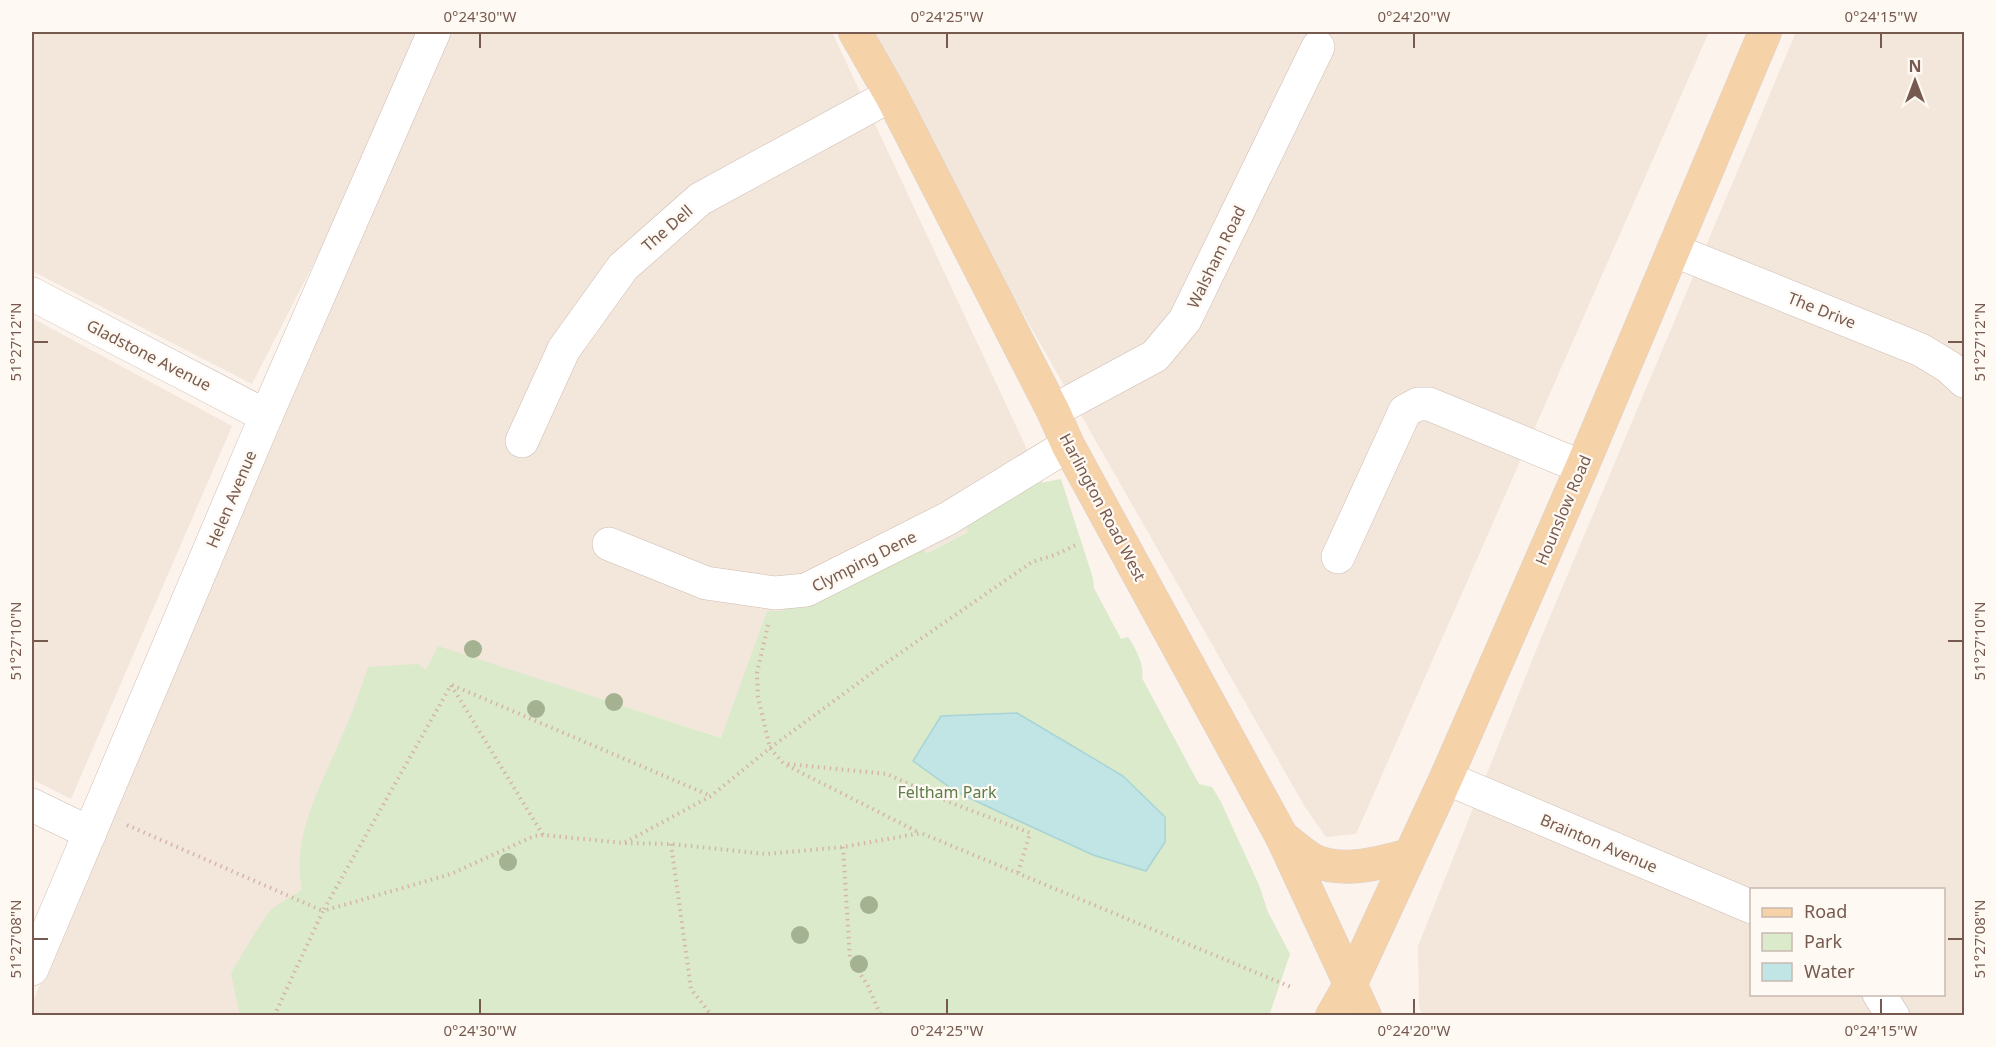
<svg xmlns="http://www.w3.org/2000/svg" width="1996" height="1047" font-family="'Noto Sans',sans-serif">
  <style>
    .residential { fill: #f3e6db; fill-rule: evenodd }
    .green { fill: #daeaca }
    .water { fill: #c1e4e5; stroke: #a8d4d7; stroke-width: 1.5 }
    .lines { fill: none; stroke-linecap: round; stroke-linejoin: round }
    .minor-casing { stroke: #cebcb1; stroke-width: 34 }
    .major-casing { stroke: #d9d1ce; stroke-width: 34 }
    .path { stroke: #d6b5a8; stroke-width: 4; stroke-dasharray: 1.5 4.5; stroke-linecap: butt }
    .minor { stroke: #fff; stroke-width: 33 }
    .major { stroke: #f6d2a9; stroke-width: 33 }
    .tree { fill: #a4b292 }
    .ticks { fill: none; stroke: #775a4f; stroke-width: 2 }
    .labels { text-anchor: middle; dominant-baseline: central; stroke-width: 4.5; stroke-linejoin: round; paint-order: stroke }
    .street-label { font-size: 16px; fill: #775a4f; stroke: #fef9f3 }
    .park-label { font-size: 16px; fill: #5c7c48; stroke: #fef9f3 }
    .neatline { fill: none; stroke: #775a4f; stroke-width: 2 }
    .ticks-label { font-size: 15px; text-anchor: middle; fill: #775a4f }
  </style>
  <rect width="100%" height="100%" fill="#fcf4ec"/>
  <g class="residential">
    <polygon points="32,32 432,32 252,384 32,271"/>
    <polygon points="435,32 832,32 1047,492 809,612 767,611 722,738 438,647 264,1015 32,1016 32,1004"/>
    <polygon points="862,32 1709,32 1356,834 1326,837 1305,807"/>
    <path d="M1796 32H1964V1015H1422L1419 1005 1418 946 1541 638ZM1752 890H1944V994H1752Z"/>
    <polygon points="32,318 232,426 71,799 32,779"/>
  </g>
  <path class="green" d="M1061 479 1093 578 1094 588 1121 639 1128 637C1135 647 1145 665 1142 678L1199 784 1212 787 1221 802 1259 885 1268 912 1290 954 1269 1016H240L231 973 255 933 271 909 302 890C291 838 320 787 340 741 351 716 360 692 368 667L418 664 426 670 438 646 721 738 767 611H783L792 577 843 557 923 550 927 553 968 532 966 522 1029 485Z"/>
  <polygon class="water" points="1017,713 1123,776 1165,817 1165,842 1146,871 1093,855 995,810 955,791 913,761 941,716"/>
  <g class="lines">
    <defs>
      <g id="minor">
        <polyline points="1673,250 1921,350 1949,367 1964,381"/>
        <polyline points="32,294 266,416"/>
        <polyline points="1053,411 1155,356 1185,320 1318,47"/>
        <polyline points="522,441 564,349 623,267 700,199 891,95"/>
        <polyline points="609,544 706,583 775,593 806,590 947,519 1068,445"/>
        <polyline points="1338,557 1405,411 1418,404 1429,404 1582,467"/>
        <polyline points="1446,778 1752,907"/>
        <polyline points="32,805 90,833"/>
        <polyline points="32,969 266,416 434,32"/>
        <polyline points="1879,994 1893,1016"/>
      </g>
      <g id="major">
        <polyline points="855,32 891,95 1053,411 1068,445 1282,837 1365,1016"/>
        <path d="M1282 837C1292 844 1302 854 1313 860 1342 874 1381 863 1410 855"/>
        <polyline points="1332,1016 1351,983 1446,778 1582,467 1765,32"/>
      </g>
    </defs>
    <use href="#minor" class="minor-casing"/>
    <use href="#major" class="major-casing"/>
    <g class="path">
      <polyline points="768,625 757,673 758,697 770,748 784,764 920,833"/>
      <polyline points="452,685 711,796"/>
      <polyline points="788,764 887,774 949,802 1030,833 1018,873"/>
      <polyline points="127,825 323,911 451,685 543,835"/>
      <polyline points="625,843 671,844 766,854 843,847 921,833 1291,987"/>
      <polyline points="671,844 691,989 712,1016"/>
      <polyline points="843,847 850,959 867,984 881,1016"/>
      <polyline points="274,1016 323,911 451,874 534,836 543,835 624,843 711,796 770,748 880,667 1032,562 1055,555 1076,545"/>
    </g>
    <use href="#minor" class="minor"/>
    <use href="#major" class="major"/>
  </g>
  <g class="tree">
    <circle cx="473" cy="649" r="9"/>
    <circle cx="614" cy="702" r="9"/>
    <circle cx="536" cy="709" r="9"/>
    <circle cx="508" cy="862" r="9"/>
    <circle cx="869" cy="905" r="9"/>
    <circle cx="800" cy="935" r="9"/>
    <circle cx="859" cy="964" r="9"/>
  </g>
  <path class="ticks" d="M480 33V48M947 33V48M1414 33V48M1881 33V48M33 342H48M1948 342H1963M33 641H48M1948 641H1963M33 939H48M1948 939H1963M480 999V1014M947 999V1014M1414 999V1014M1881 999V1014"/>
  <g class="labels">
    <g class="street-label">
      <text transform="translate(667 228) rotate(-41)">The Dell</text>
      <text transform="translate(1216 257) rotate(-64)">Walsham Road</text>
      <text transform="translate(1822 310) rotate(22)">The Drive</text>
      <text transform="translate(149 355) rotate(27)">Gladstone Avenue</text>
      <text transform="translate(231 499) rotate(-67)">Helen Avenue</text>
      <text transform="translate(1103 507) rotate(62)">Harlington Road West</text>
      <text transform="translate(1563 510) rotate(-67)">Hounslow Road</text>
      <text transform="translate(864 561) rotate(-27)">Clymping Dene</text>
      <text transform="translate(1599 843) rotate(23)">Brainton Avenue</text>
    </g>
    <g class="park-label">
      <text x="947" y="792">Feltham Park</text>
    </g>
  </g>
  <rect width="1996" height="1047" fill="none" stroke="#fef9f3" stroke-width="66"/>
  <rect x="1750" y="888" width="195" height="108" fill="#fef9f3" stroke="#c8b9b1" stroke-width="1.5"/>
  <rect x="1762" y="908" width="30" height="9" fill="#f6d2a9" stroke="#c8b9b1" stroke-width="1.5"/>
  <text x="1804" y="918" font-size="18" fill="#775a4f">Road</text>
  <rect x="1762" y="933" width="30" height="18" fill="#daeaca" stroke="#c8b9b1" stroke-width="1.5"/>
  <text x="1804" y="948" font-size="18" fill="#775a4f">Park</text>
  <rect x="1762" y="963" width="30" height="18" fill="#c1e4e5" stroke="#c8b9b1" stroke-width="1.5"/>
  <text x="1804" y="978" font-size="18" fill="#775a4f">Water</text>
  <g transform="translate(1915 81)" stroke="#fef9f3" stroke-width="4.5" paint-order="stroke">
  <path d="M0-4.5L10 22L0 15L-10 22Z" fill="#775a4f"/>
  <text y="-9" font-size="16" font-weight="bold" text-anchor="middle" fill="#775a4f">N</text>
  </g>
  <rect x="33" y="33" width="1930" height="981" class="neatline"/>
  <g class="ticks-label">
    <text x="480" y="22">0°24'30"W</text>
    <text x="947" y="22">0°24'25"W</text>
    <text x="1414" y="22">0°24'20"W</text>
    <text x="1881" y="22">0°24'15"W</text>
    <text transform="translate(16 342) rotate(-90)" y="5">51°27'12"N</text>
    <text transform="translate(1980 342) rotate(-90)" y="5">51°27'12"N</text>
    <text transform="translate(16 641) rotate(-90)" y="5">51°27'10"N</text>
    <text transform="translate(1980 641) rotate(-90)" y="5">51°27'10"N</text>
    <text transform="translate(16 939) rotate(-90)" y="5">51°27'08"N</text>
    <text transform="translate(1980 939) rotate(-90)" y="5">51°27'08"N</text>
    <text x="480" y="1036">0°24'30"W</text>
    <text x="947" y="1036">0°24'25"W</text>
    <text x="1414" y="1036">0°24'20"W</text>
    <text x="1881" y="1036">0°24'15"W</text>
  </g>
</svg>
